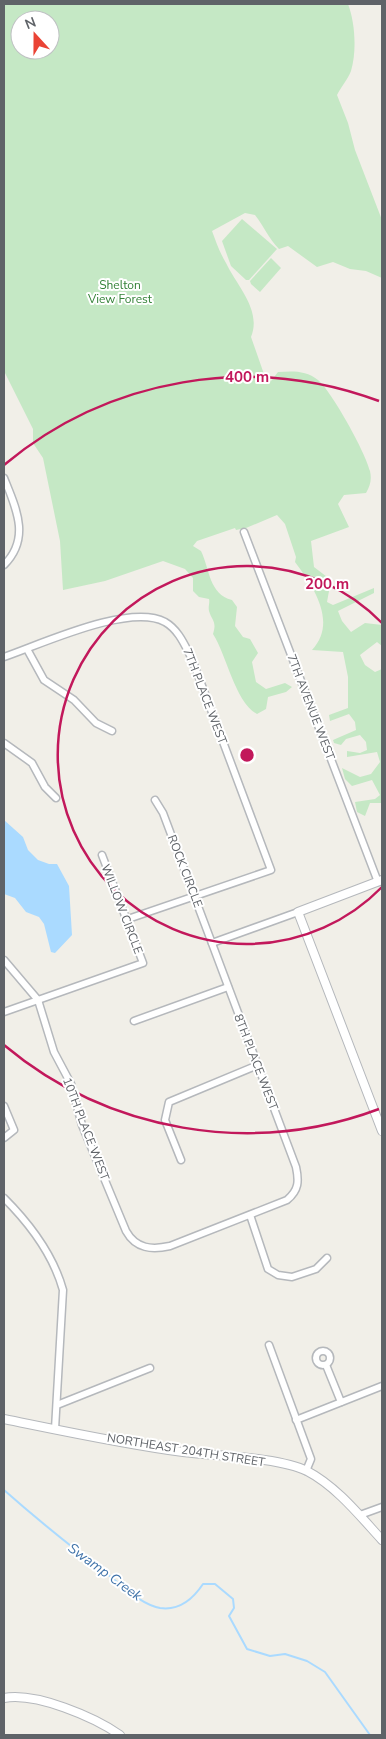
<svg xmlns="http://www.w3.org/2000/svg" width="386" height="1739" font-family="'Nunito Sans',sans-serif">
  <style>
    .green { fill: #c5e8c5; fill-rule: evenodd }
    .water { fill: #aadaff }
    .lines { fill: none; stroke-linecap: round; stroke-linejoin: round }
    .stream { stroke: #aadaff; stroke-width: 2 }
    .minor-casing { stroke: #b5b8bc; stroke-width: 9 }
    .tertiary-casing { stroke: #b5b8bc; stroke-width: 10 }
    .minor { stroke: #fff; stroke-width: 6 }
    .tertiary { stroke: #fff; stroke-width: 8 }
    .ring { fill: none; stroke: #c2185b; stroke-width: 2.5 }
    .labels { text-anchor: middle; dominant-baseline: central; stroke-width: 4; stroke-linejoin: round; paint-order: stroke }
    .park-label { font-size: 12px; fill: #348238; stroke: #fff }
    .street-label { font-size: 12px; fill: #5f6368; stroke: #fff }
    .water-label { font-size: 14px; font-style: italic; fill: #4174aa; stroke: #fff }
    .centre { fill: #c2185b; stroke: #fff; stroke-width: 2.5 }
    .ring-label { font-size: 15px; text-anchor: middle; font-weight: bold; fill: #c2185b; stroke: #fff; stroke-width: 4; stroke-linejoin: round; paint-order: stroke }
  </style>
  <rect width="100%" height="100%" fill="#f1efe8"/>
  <g class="green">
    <path d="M4 4H348C355 22 357 51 351 71 348 79 341 87 337 95L348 123 355 150 382 220V278L366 271 350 269 333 262 317 267 288 246 279 249C268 238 264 226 255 215L245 213 212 231C216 242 220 253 226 263 237 286 262 310 251 337L265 377 271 381 278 372C292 371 306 370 318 380 332 392 366 453 370 471 372 480 370 486 366 493L344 495 338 504 349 527 311 541 314 567 331 580 327 602 333 605 374 588V593L338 611 342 621 351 632 365 623 382 625V646L377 642 360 655 365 665 375 672 382 669V803H370L365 816 357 812 355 802 375 799 380 795 372 780 352 786 345 779 342 768 360 777 371 774 380 762 377 752 347 757V751L360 753 367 750 366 742 360 735 346 739 341 745 334 743 333 740 356 730 355 722 349 714 330 721 329 715 348 708V677L343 652 312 650C338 622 313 586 295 562L296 557 285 524 277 515 246 528 236 530 235 528 197 541 193 546 201 551C210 570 209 594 232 600L237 607 235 626 243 637 250 639 258 653 252 662 256 682 266 689 285 683 292 687 286 692 268 697 266 709 257 714C235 702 227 656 213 634 217 621 212 621 209 611 208 606 210 603 209 599L199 597 193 591V578L185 569 163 561 105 581 63 590 60 541 43 458 33 443V429L4 371ZM20 20H50V50H20Z"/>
    <polygon points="242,219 277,249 249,280 246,280 231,266 222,241"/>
    <polygon points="271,258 281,268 260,292 251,284 250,281"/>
  </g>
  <polygon class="water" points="4,820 23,837 28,850 38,860 49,864 57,864 69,886 72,935 55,953 51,952 44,924 39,917 26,912 15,898 4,894"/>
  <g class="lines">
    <path class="stream" d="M4 1490C39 1521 74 1549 111 1577 125 1588 141 1604 160 1608 180 1611 193 1599 203 1584H215L233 1599 234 1608 229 1616 247 1649 270 1656 285 1654 307 1661 325 1672 370 1735"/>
    <defs>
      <g id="minor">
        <path d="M4 478C16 508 31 538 4 565"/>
        <polyline points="244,532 378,882"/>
        <polyline points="27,649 44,680 74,700 96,723 112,731"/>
        <path d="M4 657C42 644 129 603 165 622 179 630 185 646 192 659L271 870 125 920"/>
        <polyline points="4,743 32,763 45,787 56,798"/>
        <polyline points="212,943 298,912"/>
        <path d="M4 960 38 1000 54 1052 71 1084 82 1125 126 1231C136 1249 152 1250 170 1246L287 1200C299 1190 299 1181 296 1167L163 813 155 800"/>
        <polyline points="4,1012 143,963 102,855"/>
        <polyline points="134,1021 228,987"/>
        <polyline points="4,1106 14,1130 4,1138"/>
        <polyline points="181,1160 165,1120 169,1102 258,1065"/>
        <path d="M4 1198C30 1224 53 1254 63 1290L55 1429"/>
        <polyline points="250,1215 268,1269 278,1275 292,1277 316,1269 327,1258"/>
        <polyline points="269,1345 311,1459 306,1471"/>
        <circle cx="323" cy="1358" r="7"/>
        <polyline points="326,1365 341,1402"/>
        <polyline points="57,1405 150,1368"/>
        <polyline points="296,1420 382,1386"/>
        <polyline points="360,1515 382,1507"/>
      </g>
      <g id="tertiary">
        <polyline points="382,880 298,912 382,1131"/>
        <path d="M4 1419C63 1431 123 1444 183 1452 216 1456 279 1457 307 1471 336 1486 360 1516 382 1540"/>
        <path d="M4 1698C36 1692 94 1717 120 1735"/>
      </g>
    </defs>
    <use href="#minor" class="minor-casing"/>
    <use href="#tertiary" class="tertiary-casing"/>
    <use href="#minor" class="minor"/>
    <use href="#tertiary" class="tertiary"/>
  </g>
  <g class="ring">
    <path d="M382 887A189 189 0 1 1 382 623"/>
    <path d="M379 1109A378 378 0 0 1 4 1045M4 465A378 378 0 0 1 379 401"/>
  </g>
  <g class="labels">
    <g class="park-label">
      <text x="120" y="285">Shelton<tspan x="120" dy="14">View Forest</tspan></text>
    </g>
    <g class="street-label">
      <text transform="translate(205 696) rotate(69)">7TH PLACE WEST</text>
      <text transform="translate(311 707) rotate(69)">7TH AVENUE WEST</text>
      <text transform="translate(185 871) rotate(69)">ROCK CIRCLE</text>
      <text transform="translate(122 909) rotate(69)">WILLOW CIRCLE</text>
      <text transform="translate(256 1062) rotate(69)">8TH PLACE WEST</text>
      <text transform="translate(86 1129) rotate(69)">10TH PLACE WEST</text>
      <text transform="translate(186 1450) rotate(9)">NORTHEAST 204TH STREET</text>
    </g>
    <g class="water-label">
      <text transform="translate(105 1572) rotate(36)">Swamp Creek</text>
    </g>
  </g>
  <circle cx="247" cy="755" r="8" class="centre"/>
  <g class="ring-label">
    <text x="247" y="382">400 m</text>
    <text x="327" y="589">200 m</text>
  </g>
  <rect width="386" height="1739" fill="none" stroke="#5f6368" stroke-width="10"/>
  <g transform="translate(35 35) rotate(339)"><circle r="24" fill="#ffffff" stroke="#bfc1c3"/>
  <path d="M0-4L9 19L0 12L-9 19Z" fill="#ea4335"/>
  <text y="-8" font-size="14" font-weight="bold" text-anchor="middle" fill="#5f6368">N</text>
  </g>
</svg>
